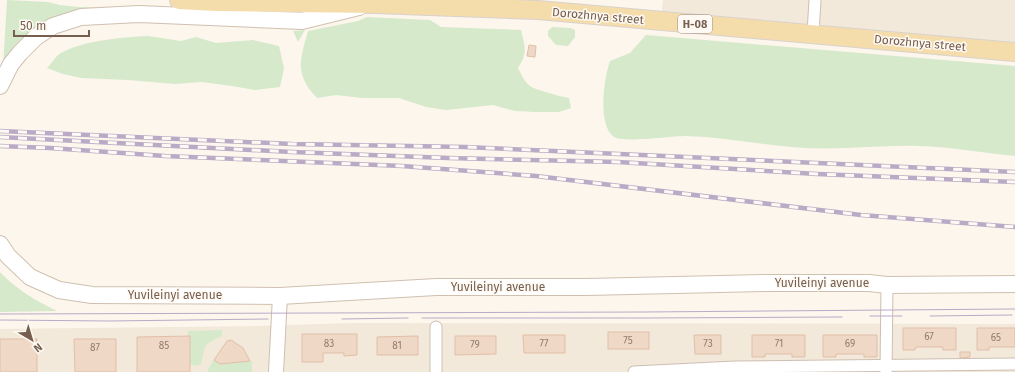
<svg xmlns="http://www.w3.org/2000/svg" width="1015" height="372" font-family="'Fira Sans',sans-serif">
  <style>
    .residential { fill: #f3e9db }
    .green { fill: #d6e9cb }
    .building { fill: #efd8c6; stroke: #e1bfa7 }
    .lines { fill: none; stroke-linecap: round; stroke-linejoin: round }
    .minor-casing { stroke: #cebfb2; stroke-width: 13 }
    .tertiary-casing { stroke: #cebfb2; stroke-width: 16 }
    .secondary-casing { stroke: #d0c0b0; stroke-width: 18 }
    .primary-casing { stroke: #d9d2ce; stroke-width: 20 }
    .minor { stroke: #fff; stroke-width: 11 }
    .tertiary { stroke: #fff; stroke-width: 14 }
    .secondary { stroke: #fff; stroke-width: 16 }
    .primary { stroke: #f5dcab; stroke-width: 18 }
    .tram { stroke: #baaac6; stroke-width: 1 }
    .rail-casing { stroke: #baaac6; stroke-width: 4.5 }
    .rail { stroke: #fefaf3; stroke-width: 3; stroke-dasharray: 9; stroke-linecap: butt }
    .labels { text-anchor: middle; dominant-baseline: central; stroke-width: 3; stroke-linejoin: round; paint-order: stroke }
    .number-label { font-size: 10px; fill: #947d6e }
    .shield { fill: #fefaf3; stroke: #9f8e81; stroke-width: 1 }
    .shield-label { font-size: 11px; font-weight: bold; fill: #765f50 }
    .street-label { font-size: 12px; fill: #765f50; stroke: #fefaf3 }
  </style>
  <rect width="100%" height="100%" fill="#fcf6ed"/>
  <g class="residential">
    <polygon points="663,0 1015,0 1015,43 662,11"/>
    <polygon points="352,323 1015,324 1015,372 0,372 0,329 256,326"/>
  </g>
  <g class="green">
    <polygon points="7,0 48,2 60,5 79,7 139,9 80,12 3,68"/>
    <path d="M367 17 430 20 441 27 521 30C525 47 528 52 518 68 521 74 524 81 530 86 533 89 562 97 569 98L571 108 559 112H536L515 111 493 105 446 110 426 107 399 98H362L336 95 317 98C294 74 300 60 308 31L358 21Z"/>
    <polygon points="552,27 571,28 575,30 575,37 568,46 556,45 548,36 548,31"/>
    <polygon points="305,30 298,42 293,31"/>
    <path d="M646 35 1015 66V156C983 153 951 147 919 146 881 145 844 150 806 148 766 146 726 137 686 136 671 136 624 143 614 137 597 125 604 78 610 61L630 53Z"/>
    <path d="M148 36 181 41 196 37 216 43 253 40 279 46 284 68 280 87 255 90 232 86 202 82 175 84 128 80 81 78 63 74 47 68C51 64 54 59 57 56 75 41 124 37 148 36Z"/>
    <path d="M0 272C19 291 33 299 57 311L0 312Z"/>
    <path d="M222 330V336C202 345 206 345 201 364L195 366 190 364 188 331Z"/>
    <polygon points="213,360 221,364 252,361 252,372 207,372"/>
  </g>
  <g class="building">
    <polygon points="529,45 536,46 535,57 527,56"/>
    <polygon points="903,328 956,328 956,350 943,350 943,347 916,347 915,350 903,350"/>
    <polygon points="977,328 1015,328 1015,347 989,347 989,350 977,350"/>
    <rect x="608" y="332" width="41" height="17"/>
    <polygon points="302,334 357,334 357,355 344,356 344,353 323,353 323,362 302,362"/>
    <polygon points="523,335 565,335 565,353 524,353"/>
    <polygon points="694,335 721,335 721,354 695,354"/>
    <polygon points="752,335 805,335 805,357 792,357 792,354 765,354 765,357 752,357"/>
    <polygon points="823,335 877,335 877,357 864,357 864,354 836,354 836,357 823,357"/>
    <polygon points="190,336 190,372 137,372 137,337"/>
    <polygon points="418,336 418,355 377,355 377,337"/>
    <polygon points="455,336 496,336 496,354 455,355"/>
    <rect x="0" y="339" width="37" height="33"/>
    <polygon points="74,339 116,339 116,372 75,372"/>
    <polygon points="231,340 243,348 250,361 220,364 214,360 227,341"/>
    <polygon points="960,352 970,352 970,357 960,358"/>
  </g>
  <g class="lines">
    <defs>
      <g id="minor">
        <polyline points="813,33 815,0"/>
        <polyline points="436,372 436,327"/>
        <polyline points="634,372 735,367 1015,364"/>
        <polyline points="886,372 887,285"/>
      </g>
      <polyline id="tertiary" points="276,372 280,296"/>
      <g id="secondary">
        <polyline points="0,86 11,64 20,53 36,37 53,26 81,17 139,14 302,21 359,7"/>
        <polyline points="0,244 8,256 30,277 59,290 92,295 280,296 436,287 586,287 765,283 869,283 887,285 1015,284"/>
      </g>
      <polyline id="primary" points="179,0 216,2 375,4 538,10 1015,52"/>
    </defs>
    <use href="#minor" class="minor-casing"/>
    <use href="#tertiary" class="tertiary-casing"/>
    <use href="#secondary" class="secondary-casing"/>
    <use href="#primary" class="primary-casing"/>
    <use href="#minor" class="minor"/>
    <use href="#tertiary" class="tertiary"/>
    <use href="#secondary" class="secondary"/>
    <use href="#primary" class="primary"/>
    <g class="tram">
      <polyline points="0,314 644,312 1015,309"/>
      <polyline points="870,316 902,316"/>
      <polyline points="930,316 1012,315"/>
      <polyline points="422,318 645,318 842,317"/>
      <polyline points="342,319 408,318"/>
      <polyline points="0,320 110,321 268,319"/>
    </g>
    <defs>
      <g id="rail">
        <polyline points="0,131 292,144 465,147 1015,172"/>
        <polyline points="0,137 292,152 448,158 618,162 817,174 1015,182"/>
        <polyline points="0,146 50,148 165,156 402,166 536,176 861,215 1015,227"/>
      </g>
    </defs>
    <use href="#rail" class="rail-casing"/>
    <use href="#rail" class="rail"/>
  </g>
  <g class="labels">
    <g class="number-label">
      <text x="929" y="337">67</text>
      <text x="996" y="338">65</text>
      <text x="628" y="341">75</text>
      <text x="329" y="344">83</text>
      <text x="544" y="344">77</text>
      <text x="708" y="344">73</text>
      <text x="779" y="344">71</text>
      <text x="850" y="344">69</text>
      <text x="475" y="345">79</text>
      <text x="164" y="346">85</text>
      <text x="397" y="346">81</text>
      <text x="95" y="348">87</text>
    </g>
    <rect class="shield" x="678" y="15" width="34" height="18" rx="3"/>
    <g class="shield-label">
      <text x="695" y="24">Н-08</text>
    </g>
    <g class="street-label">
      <text transform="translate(598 16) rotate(5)">Dorozhnya street</text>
      <text transform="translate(920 43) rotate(5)">Dorozhnya street</text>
      <text x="822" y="283">Yuvileinyi avenue</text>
      <text x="498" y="287">Yuvileinyi avenue</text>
      <text x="175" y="295">Yuvileinyi avenue</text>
    </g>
  </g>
  <g transform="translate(32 340) rotate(142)" stroke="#fefaf3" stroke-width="3" paint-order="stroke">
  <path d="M0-3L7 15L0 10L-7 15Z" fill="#765f50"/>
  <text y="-6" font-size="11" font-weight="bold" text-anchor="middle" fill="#765f50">N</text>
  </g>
  <path d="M14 30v6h75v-6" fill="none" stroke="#765f50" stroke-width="2"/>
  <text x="20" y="30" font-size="12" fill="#765f50" stroke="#fefaf3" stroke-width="3" paint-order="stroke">50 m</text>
</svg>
